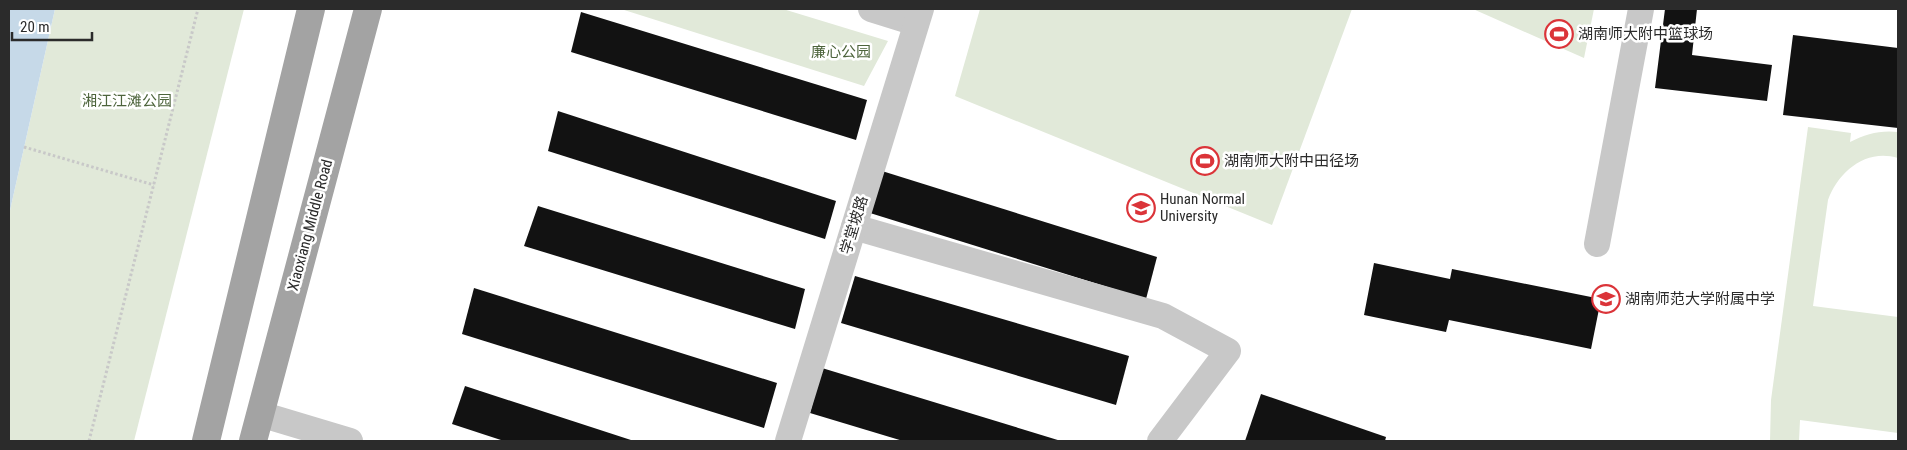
<svg xmlns="http://www.w3.org/2000/svg" width="1907" height="450" font-family="'Roboto Condensed','Noto Sans SC',sans-serif">
  <style>
    .green { fill: #e1e9d9 }
    .water { fill: #c6d9e8 }
    .building { fill: #121212 }
    .lines { fill: none; stroke-linecap: round; stroke-linejoin: round }
    .path { stroke: #c8c8c8; stroke-width: 3; stroke-dasharray: 2.5 2.5; stroke-linecap: butt }
    .minor { stroke: #c8c8c8; stroke-width: 26 }
    .major { stroke: #a3a3a3; stroke-width: 28 }
    .labels { text-anchor: middle; dominant-baseline: central; stroke-width: 5; stroke-linejoin: round; paint-order: stroke }
    .poi-label { font-size: 15px; fill: #2b2b2b; stroke: #fff; text-anchor: start }
    .park-label { font-size: 15px; fill: #4d643c; stroke: #fff }
    .street-label { font-size: 15px; fill: #2b2b2b; stroke: #fff }
  </style>
  <rect width="100%" height="100%" fill="#fff"/>
  <g class="green">
    <polygon points="55,9 244,9 134,441 9,441 9,215"/>
    <polygon points="621,9 783,9 888,41 864,86"/>
    <polygon points="980,9 1352,9 1272,225 955,96"/>
    <polygon points="1473,9 1594,9 1584,58"/>
    <path d="M1808 127 1851 133 1850 142C1866 134 1880 130 1898 132V158C1866 148 1838 172 1828 200L1813 306 1898 317V433L1800 420 1799 441H1770L1771 400Z"/>
  </g>
  <polygon class="water" points="9,9 55,9 9,215"/>
  <g class="building">
    <polygon points="1665,9 1697,9 1692,55 1772,65 1767,101 1655,88"/>
    <polygon points="581,12 867,100 856,140 571,52"/>
    <polygon points="1793,35 1898,48 1898,128 1783,115"/>
    <polygon points="558,111 836,201 825,239 548,151"/>
    <polygon points="882,171 1157,257 1146,299 870,213"/>
    <polygon points="538,206 805,289 795,329 524,246"/>
    <polygon points="1374,263 1450,279 1452,269 1601,299 1591,349 1449,320 1446,332 1364,315"/>
    <polygon points="855,276 1129,356 1116,405 841,323"/>
    <polygon points="474,288 777,383 764,428 462,334"/>
    <polygon points="822,368 1061,441 903,441 810,413"/>
    <polygon points="465,386 634,441 504,441 452,424"/>
    <polygon points="1261,394 1386,437 1385,441 1245,441"/>
  </g>
  <g class="lines">
    <g class="path">
      <polyline points="24,147 154,185"/>
      <polyline points="89,441 198,9"/>
    </g>
    <g class="minor">
      <polyline points="871,9 916,23"/>
      <polyline points="854,227 1163,316 1228,351 1160,441"/>
      <polyline points="1597,244 1641,9"/>
      <polyline points="260,414 350,441"/>
      <polyline points="788,441 921,9"/>
    </g>
    <g class="major">
      <polyline points="206,441 311,9"/>
      <polyline points="253,441 368,9"/>
    </g>
  </g>
  <defs>
    <symbol id="stadium-ring" viewBox="-11 -11 22 22"><circle r="9.5" fill="#fff" stroke="#db3439" stroke-width="1.5"/><path d="M0-5a6.5 5 0 1 0 0 10a6.5 5 0 1 0 0-10ZM-3.5-1.8h7v3.6h-7Z" fill="#db3439"/></symbol>
    <symbol id="university-ring" viewBox="-11 -11 22 22"><circle r="9.5" fill="#fff" stroke="#db3439" stroke-width="1.5"/><path d="M0-5L7-2L0 1L-7-2ZM-4 1L0 2.5L4 1V4Q0 6-4 4Z" fill="#db3439"/></symbol>
    <symbol id="school-ring" viewBox="-11 -11 22 22"><circle r="9.5" fill="#fff" stroke="#db3439" stroke-width="1.5"/><path d="M0-5L7-2L0 1L-7-2ZM-4 1L0 2.5L4 1V4Q0 6-4 4Z" fill="#db3439"/></symbol>
  </defs>
  <g fill-rule="evenodd">
    <use href="#stadium-ring" x="1543" y="18" width="32" height="32"/>
    <use href="#stadium-ring" x="1189" y="145" width="32" height="32"/>
    <use href="#university-ring" x="1125" y="192" width="32" height="32"/>
    <use href="#school-ring" x="1590" y="283" width="32" height="32"/>
  </g>
  <g class="labels">
    <g class="poi-label">
      <text x="1578" y="34">湖南师大附中篮球场</text>
      <text x="1224" y="161">湖南师大附中田径场</text>
      <text x="1160" y="199">Hunan Normal<tspan x="1160" dy="17">University</tspan></text>
      <text x="1625" y="299">湖南师范大学附属中学</text>
    </g>
    <g class="park-label">
      <text x="841" y="52">廉心公园</text>
      <text x="127" y="101">湘江江滩公园</text>
    </g>
    <g class="street-label">
      <text transform="translate(310 225) rotate(-75)">Xiaoxiang Middle Road</text>
      <text transform="translate(854 225) rotate(-73)">学堂坡路</text>
    </g>
  </g>
  <rect width="1907" height="450" fill="none" stroke="#2b2b2b" stroke-width="20"/>
  <path d="M12 32v8h80v-8" fill="none" stroke="#2b2b2b" stroke-width="2.5"/>
  <text x="20" y="32" font-size="15" fill="#2b2b2b" stroke="#ffffff" stroke-width="4" paint-order="stroke">20 m</text>
</svg>
